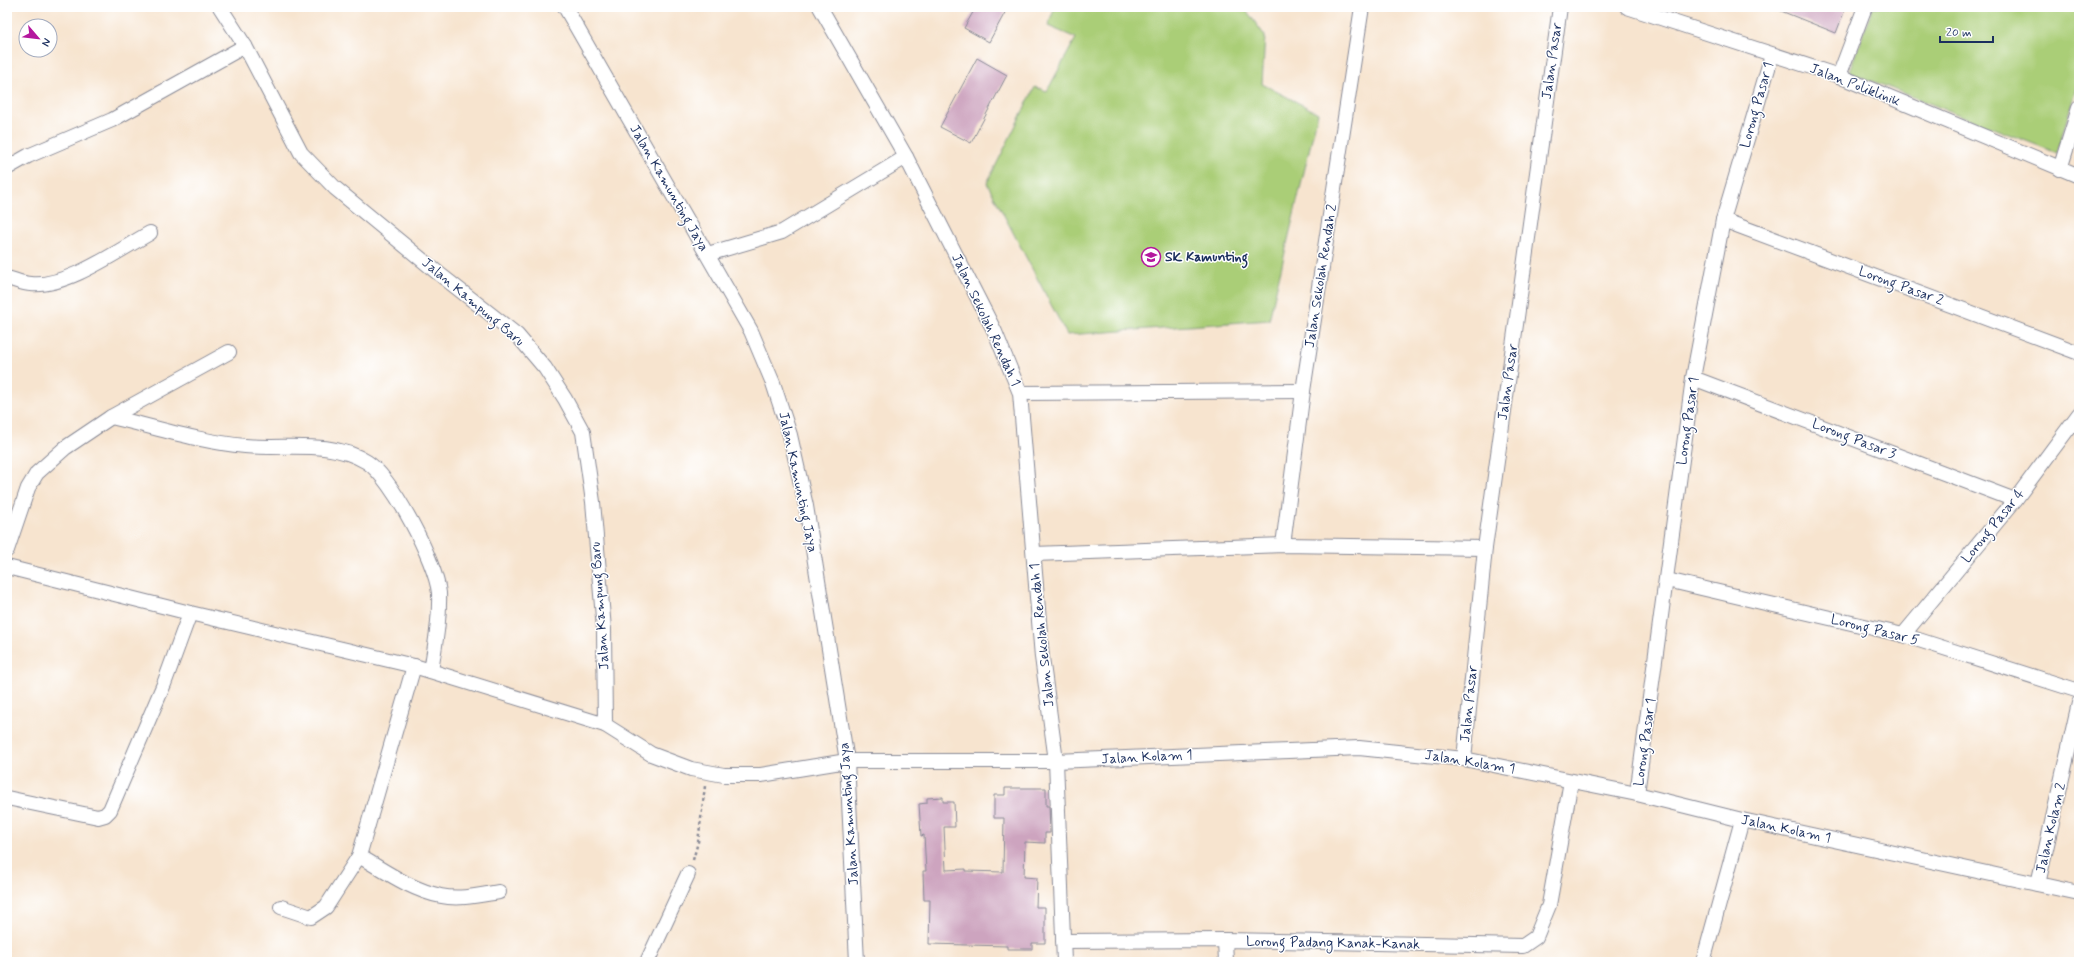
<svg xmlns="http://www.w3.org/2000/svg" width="2086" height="969" font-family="Mynerve,sans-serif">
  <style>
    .green { fill: #aace77; stroke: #627e6a }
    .building { fill: #cda4bf }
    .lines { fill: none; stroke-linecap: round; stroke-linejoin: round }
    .minor-casing { stroke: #898a96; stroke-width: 16 }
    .path { stroke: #898a96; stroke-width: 2.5; stroke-dasharray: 3 3; stroke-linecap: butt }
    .minor { stroke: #fff; stroke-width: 14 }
    .labels { text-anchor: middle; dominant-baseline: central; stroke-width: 3; stroke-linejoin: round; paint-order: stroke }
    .street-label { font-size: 14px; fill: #1b2f5e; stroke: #fff }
    .poi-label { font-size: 14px; font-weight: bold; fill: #1b2f5e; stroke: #fff; text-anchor: start }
  </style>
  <rect width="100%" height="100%" fill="#fff"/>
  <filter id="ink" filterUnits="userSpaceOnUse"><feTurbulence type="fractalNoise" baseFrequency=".025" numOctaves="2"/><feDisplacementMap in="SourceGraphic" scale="8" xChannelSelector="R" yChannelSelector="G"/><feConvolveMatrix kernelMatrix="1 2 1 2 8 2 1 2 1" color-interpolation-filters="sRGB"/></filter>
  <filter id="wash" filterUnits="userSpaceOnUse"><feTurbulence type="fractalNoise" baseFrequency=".012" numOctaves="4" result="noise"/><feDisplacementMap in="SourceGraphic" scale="16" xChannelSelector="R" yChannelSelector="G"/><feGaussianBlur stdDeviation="0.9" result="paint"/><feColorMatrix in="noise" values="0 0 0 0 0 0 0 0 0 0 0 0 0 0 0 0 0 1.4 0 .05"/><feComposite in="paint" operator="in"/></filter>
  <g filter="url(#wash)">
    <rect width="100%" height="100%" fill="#f7e4cf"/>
    <g class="green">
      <polygon points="1055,7 1244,7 1265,36 1262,84 1318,113 1269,320 1067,335 987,183 1035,87 1047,91 1076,38 1048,26"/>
      <polygon points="1873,7 2079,7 2079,78 2057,153 1849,72"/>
    </g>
    <g id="blocks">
      <g class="building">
        <polygon points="976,7 1008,7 989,42 964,28"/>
        <polygon points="1771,7 1846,7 1836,33"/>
        <polygon points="977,58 1007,75 971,143 940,127"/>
        <polygon points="1005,788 1046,788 1046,806 1049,806 1050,833 1045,833 1045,843 1025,842 1024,877 1037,878 1036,907 1045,907 1045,943 1032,943 1032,949 1007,949 1007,946 929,944 930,900 924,900 923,871 926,871 924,835 921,836 919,804 927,803 927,798 943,797 943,802 954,802 955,827 944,827 946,870 966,869 966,871 1003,872 1004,818 994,818 994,795 1005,795"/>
      </g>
    </g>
  </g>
  <g filter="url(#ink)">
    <use href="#blocks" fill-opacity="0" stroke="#898a96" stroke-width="1"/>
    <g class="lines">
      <defs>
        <g id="minor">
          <polyline points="220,7 245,46 301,153 335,188 438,273 517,335 545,368 565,399 583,432 593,502 604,629 605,725"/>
          <polyline points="565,7 751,331 773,383 790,435 806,506 847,761 857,962"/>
          <polyline points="820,7 906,157 995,332 1020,393 1042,657 1056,761 1064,962"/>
          <polyline points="1627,7 1839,76 2079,176"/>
          <polyline points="1839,76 1865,7"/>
          <polyline points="7,168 28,156 112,120 245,46"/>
          <polyline points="2060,169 2079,108"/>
          <polyline points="1723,220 2079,353"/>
          <polyline points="708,254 782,232 906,157"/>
          <path d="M7 278C15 280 23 284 31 284 66 288 119 250 150 233"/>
          <polyline points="1693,378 2015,500"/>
          <polyline points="1020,393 1303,391"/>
          <path d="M111 417C155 427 200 442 245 446 284 450 330 439 367 462 392 478 436 562 439 593 440 619 435 645 431 671"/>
          <polyline points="1283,545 1303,391 1362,7"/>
          <polyline points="7,550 28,488 37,473 65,448 111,417 229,352"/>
          <polyline points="1034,554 1283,545 1485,548"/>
          <polyline points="7,567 190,613 414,666 605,725 651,754 691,769 724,775 761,775 847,761 1056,761 1359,748 1464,759 1637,794 1742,820 2079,893"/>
          <polyline points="1667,580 1903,635 2079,691"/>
          <polyline points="1903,635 2015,500 2079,414"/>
          <polyline points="1464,759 1485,548 1560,7"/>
          <polyline points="1637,794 1693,378 1723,220 1772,55"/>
          <polyline points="7,798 98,817 105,815 110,810 164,684 190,613"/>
          <path d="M359 856C385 871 411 890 441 896 460 900 480 895 499 892"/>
          <polyline points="2038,884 2079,703"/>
          <polyline points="281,907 311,917 326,907 359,856 414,666"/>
          <polyline points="1225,940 1226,962"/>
          <polyline points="1063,941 1225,940 1523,946 1536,937 1549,905 1571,781"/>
          <polyline points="647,962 688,874"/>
          <polyline points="1703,962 1742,820"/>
        </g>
      </defs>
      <use href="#minor" class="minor-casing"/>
      <polyline class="path" points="693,860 698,842 705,786"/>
      <use href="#minor" class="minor"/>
    </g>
  </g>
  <defs>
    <symbol id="school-ring" viewBox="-11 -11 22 22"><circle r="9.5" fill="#fff" stroke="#b5179e" stroke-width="1.5"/><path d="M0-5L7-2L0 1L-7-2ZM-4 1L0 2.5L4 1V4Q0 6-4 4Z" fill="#b5179e"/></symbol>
  </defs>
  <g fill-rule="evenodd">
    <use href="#school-ring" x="1140" y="246" width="22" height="22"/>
  </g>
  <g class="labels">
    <g class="street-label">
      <text transform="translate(1552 61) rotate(-82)">Jalan Pasar</text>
      <text transform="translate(1855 85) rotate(21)">Jalan Poliklinik</text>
      <text transform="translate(1757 105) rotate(-74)">Lorong Pasar 1</text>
      <text transform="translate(669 188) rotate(60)">Jalan Kamunting Jaya</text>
      <text transform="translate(1321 276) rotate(-81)">Jalan Sekolah Rendah 2</text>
      <text transform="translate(1901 286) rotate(20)">Lorong Pasar 2</text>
      <text transform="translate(473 302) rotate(40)">Jalan Kampung Baru</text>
      <text transform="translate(986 320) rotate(65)">Jalan Sekolah Rendah 1</text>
      <text transform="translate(1508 382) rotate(-82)">Jalan Pasar</text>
      <text transform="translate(1688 421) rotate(-82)">Lorong Pasar 1</text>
      <text transform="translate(1854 439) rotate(21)">Lorong Pasar 3</text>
      <text transform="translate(798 482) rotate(78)">Jalan Kamunting Jaya</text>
      <text transform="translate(1993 526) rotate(-51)">Lorong Pasar 4</text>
      <text transform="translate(600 606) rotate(-94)">Jalan Kampung Baru</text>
      <text transform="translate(1875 630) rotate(14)">Lorong Pasar 5</text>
      <text transform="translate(1042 635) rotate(-96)">Jalan Sekolah Rendah 1</text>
      <text transform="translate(1469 704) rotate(-84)">Jalan Pasar</text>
      <text transform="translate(1645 742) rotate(-82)">Lorong Pasar 1</text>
      <text transform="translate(1147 757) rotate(-3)">Jalan Kolam 1</text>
      <text transform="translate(1470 762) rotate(9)">Jalan Kolam 1</text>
      <text transform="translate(849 814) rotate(-94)">Jalan Kamunting Jaya</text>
      <text transform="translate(2051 828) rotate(-77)">Jalan Kolam 2</text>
      <text transform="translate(1786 829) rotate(12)">Jalan Kolam 1</text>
      <text transform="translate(1333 943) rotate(1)">Lorong Padang Kanak-Kanak</text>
    </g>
    <g class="poi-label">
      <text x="1165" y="257">SK Kamunting</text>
    </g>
  </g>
  <rect width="2086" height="969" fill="none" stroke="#fff" stroke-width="24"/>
  <g transform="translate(38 38) rotate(118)"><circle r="19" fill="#ffffff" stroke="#a4acbf"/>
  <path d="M0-3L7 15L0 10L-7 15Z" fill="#b5179e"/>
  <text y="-6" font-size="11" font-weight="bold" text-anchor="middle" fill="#1b2f5e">N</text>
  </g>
  <path d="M1940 36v6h53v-6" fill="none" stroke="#1b2f5e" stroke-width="2"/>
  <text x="1946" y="36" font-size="12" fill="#1b2f5e" stroke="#ffffff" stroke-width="3" paint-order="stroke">20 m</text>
</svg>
